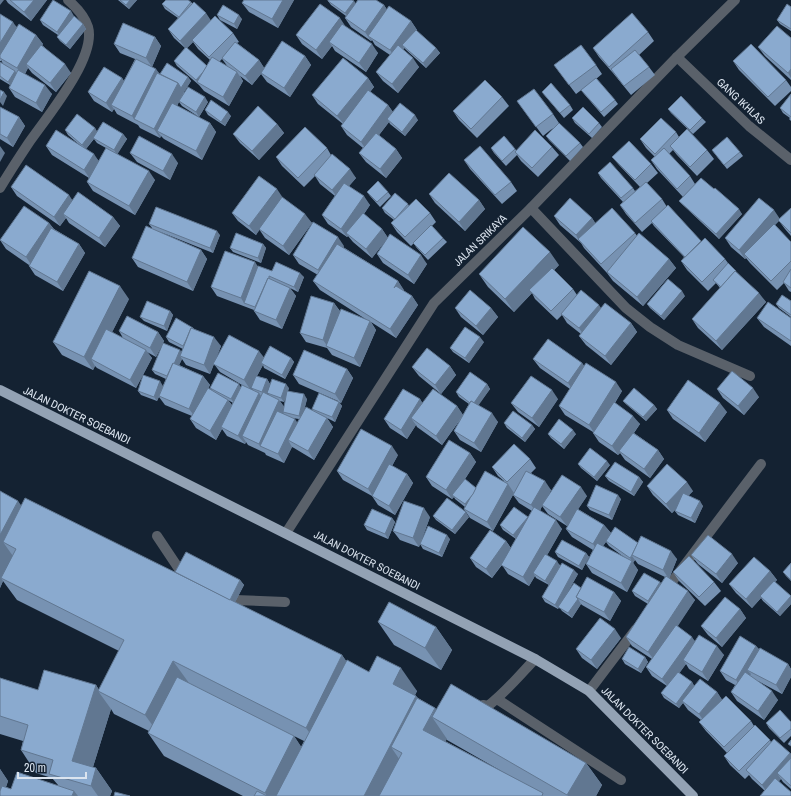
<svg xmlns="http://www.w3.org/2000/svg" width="791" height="796" font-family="'Archivo Narrow',sans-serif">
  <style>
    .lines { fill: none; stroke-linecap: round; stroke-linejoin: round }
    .minor { stroke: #5a616a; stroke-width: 10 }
    .major { stroke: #93a2b4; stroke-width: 10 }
    .wall { fill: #7792b2; fill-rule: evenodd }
    .shaded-wall { fill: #617791 }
    .building { fill: #8aaacf; stroke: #617791 }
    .labels { text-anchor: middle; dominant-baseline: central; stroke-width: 4; stroke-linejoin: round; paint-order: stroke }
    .street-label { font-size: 11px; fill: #dbe4ef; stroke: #142232 }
  </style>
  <rect width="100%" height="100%" fill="#142232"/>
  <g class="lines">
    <g class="minor">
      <polyline points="677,57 749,126 791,160"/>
      <path d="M0 188C9 173 18 159 28 144 45 119 97 58 88 27 85 17 76 7 68 0"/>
      <polyline points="531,208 626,308 650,327 678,345 750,376"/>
      <polyline points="286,533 434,303 531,208 677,57 735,0"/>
      <polyline points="157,536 181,572"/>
      <polyline points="665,591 761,464"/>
      <polyline points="235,600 285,602"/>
      <polyline points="589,691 636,629"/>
      <polyline points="497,699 621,780"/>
      <path d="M483 705 488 706C506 692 520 675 535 659"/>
    </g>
    <polyline class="major" points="0,390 535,659 589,691 693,796"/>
  </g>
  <g class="wall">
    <polygon points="6,0 47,0 31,21 8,3"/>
    <polygon points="118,0 137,0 129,9"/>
    <polygon points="294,0 278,28 249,12 242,3"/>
    <polygon points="328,1 354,1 355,3 384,5 387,10 411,21 417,30 416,31 436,48 440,53 426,68 404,48 403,50 419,67 398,93 383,81 376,72 390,55 375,45 372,40 371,41 351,27 345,18 346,16 331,5"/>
    <path d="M191 2 211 21 233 33 239 42 237 43 259 60 264 68 305 56 311 65 290 97 267 82 261 74 252 85 240 76 243 81 229 106 204 91 199 85 177 66 174 61 185 48 174 38 168 29 178 18 165 9 162 4ZM193 42 198 49 210 60 207 66 187 48ZM222 59 228 67 219 62Z"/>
    <polygon points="791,7 791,31 780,24 777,20"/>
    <polygon points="0,14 17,27 36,35 43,44 42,45 71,73 56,92 32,73 28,68 25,74 52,94 42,112 15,97 9,88 10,85 0,79 0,62 3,64 1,60 1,61 0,61"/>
    <polygon points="217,15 242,19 237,29 220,20"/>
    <polygon points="74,16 83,24 86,29 70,49 60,41 57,37 58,35 43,25 40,20"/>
    <polygon points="345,26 378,53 366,72 335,51 332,46 322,59 302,44 296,35"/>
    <polygon points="648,32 654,41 639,55 649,67 655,75 631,95 613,73 599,57 593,48"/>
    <polygon points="155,37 161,46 152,67 147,64 160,74 188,77 191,81 184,92 208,102 199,117 182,106 179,102 177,106 210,123 216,132 202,160 164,139 161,136 160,138 140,128 138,125 117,114 114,109 112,112 94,101 88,92 122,78 124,81 135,59 120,53 114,44"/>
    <polygon points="791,38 791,80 765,56 758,47"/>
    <polygon points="733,61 786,80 791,87 791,91 775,106 739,70"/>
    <polygon points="554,65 596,65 602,74 596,79 615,100 618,104 604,117 585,95 581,90 588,85 576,94"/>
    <polygon points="368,78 374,87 370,92 388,105 393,112 418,120 405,136 390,124 389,122 379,135 396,149 402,158 386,178 366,162 359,153 363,148 347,135 341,126 343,124 318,104 312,95"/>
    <polygon points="542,92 570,105 573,110 564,118"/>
    <polygon points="791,94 791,121 789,119 790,118 783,113 780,108"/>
    <polygon points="502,97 509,106 477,138 459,120 453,111"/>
    <polygon points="517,101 553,114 559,123 580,143 583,147 570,161 549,140 546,136 553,128 543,136"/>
    <polygon points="0,107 19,117 25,126 13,147 0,139"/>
    <polygon points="668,109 702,118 706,122 693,134 671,113"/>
    <polygon points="205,110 231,116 225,126 208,115"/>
    <polygon points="572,118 599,123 602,127 592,138 575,123"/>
    <polygon points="277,124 284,133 259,160 240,143 233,134"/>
    <path d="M95 128 97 132 123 134 127 139 117 154 155 180 135 215 93 191 87 182 89 178 52 155 46 146 82 147 68 135 65 130ZM94 139 97 143 106 148 99 161 86 149Z"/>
    <polygon points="676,132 679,137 707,150 714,159 697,176 677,155 673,150 669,154 690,176 695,184 714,189 742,214 719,239 683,205 679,201 683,197 657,169 651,160 655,157 646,148 640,139"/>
    <polygon points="504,136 516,150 552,147 559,155 538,177 521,161 517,155 506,166 494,153 491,148"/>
    <polygon points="327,148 331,155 356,178 349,186 370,205 364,214 382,229 388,238 427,264 414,284 383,263 377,254 386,240 372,258 353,242 348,236 347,237 328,224 322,215 335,196 320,184 315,176 304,187 282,166 276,157"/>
    <polygon points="712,150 740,152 743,156 727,169"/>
    <polygon points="130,153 178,163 170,180 137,162"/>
    <polygon points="612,157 651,164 658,173 647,183 662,199 667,207 701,241 725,259 728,263 766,302 722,350 698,328 692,319 720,288 716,283 708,291 687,270 681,261 684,257 654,226 652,223 642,232 626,214 620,205 623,202 601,178 598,173 633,188 635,191 640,187 619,165"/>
    <polygon points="464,160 511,182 517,191 502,204 470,169"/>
    <polygon points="11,187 73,200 113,217 120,226 105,247 69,223 66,218 60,226 17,196"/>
    <polygon points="367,192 388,192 391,196 380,207 370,196"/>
    <polygon points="429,194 479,200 485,209 465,231 435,203"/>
    <polygon points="283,198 312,223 289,255 265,238 259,229 256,235 238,221 232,213"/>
    <polygon points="408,204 409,206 430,213 436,222 432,226 443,238 447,242 428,260 416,247 414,243 411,246 397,232 391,223 394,220 385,213 382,208"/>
    <polygon points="791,208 791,236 785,229 779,221 775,225 791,242 791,292 789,291 784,283 777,290 750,263 746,258 745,259 731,247 725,238 780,219"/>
    <polygon points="554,216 592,218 595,223 635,233 637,236 669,259 676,268 643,306 613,281 607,273 584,248 581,243 560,225"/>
    <polygon points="49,223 54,229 79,244 85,253 63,291 35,275 29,266 29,265 6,249 0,240"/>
    <polygon points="149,224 220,235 213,253 158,231 201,250 207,259 193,291 138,267 132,258 152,228"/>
    <polygon points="263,244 266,248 261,263 233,252 230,248"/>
    <polygon points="344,246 343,247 398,281 404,291 412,296 418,305 396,338 371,322 376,330 360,367 332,355 327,348 306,342 300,333 334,303 340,311 367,320 320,290 313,281 318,275 299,264 293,255"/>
    <polygon points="559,265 554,270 573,289 577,295 601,308 631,323 637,332 611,365 586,345 579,336 581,334 567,323 562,315 557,320 535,299 532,293 514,312 488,287 479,274"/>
    <polygon points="258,266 272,271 304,277 298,292 290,288 296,296 282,329 260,320 254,311 254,310 217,296 211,287"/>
    <polygon points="685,296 664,320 650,308 647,304"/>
    <polygon points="129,299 112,332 123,338 119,331 158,332 164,341 156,357 147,352 152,358 136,388 97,368 95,366 93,370 62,355 53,342"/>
    <polygon points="791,301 791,317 779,308 776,304"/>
    <polygon points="455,308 491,308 498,317 483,335 461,317"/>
    <polygon points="170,311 173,315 167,331 144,321 140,317"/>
    <polygon points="757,318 791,318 791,346 764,327"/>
    <path d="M193 328 195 330 221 346 215 361 264 358H291L294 362 285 379 264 368 263 365 257 376 267 379 270 384 266 394 269 395 267 393 289 388 288 391 307 399 304 410H313L312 409 338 401 299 384 293 375 347 369 353 378 341 403 339 402 342 406 335 422 327 418 333 427 314 460 294 448 292 447 284 463 266 455 265 453 248 445 246 442 245 444 227 436 222 429 216 440 196 428 190 419 192 416 165 405 159 397 157 401 141 395 138 391 163 386 166 379 155 374 152 370 181 352 183 349 169 342 166 337ZM182 359 186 365 210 374 214 364 220 372 242 385 241 387 210 388 212 390 208 388 210 385 203 376 179 365ZM254 382 251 388 253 390 250 388ZM286 397 284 407 280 401 284 402ZM228 400 233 403 232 405ZM292 418 299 419 297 423Z"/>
    <polygon points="484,342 469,363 453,352 450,348"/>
    <polygon points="533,359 582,363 584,366 622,391 615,403 640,424 634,433 658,450 664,459 650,478 625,460 620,453 618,455 599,442 593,433 593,432 565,415 559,406 570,389 540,368"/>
    <polygon points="450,366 456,375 441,394 419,376 412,367"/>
    <polygon points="487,384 490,389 478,405 498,422 481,452 460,440 454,431 460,420 442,445 417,427 416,425 407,439 390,428 384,419 420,399 422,403 457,406 463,415 469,404 459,397 456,392"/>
    <polygon points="717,389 759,397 744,415 723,398"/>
    <polygon points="558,399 539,427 518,412 511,403"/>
    <polygon points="623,401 654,405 657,409 646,421 627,405"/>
    <polygon points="667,410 727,412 705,442 673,419"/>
    <polygon points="504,423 532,425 535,429 525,442 507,428"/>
    <polygon points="548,434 576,434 564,449 551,438"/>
    <path d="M470 453 476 462 465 479 476 488 504 481 498 476 492 467 530 459 536 468 531 473 551 490 547 498 587 496 578 509 604 525 611 533 638 543 677 559 669 579 695 600 677 626 695 641 724 655 708 681 689 669 686 664 679 673 692 682 694 686 717 692 722 700 751 721 754 726 770 740 771 742 790 753 791 754V789L783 782 781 779 765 791 752 779 749 775 745 779 730 765 724 756 727 753 706 731 699 722 701 720 688 710 683 703 679 708 664 698 661 693 667 686 652 676 646 667 652 659 632 646 626 637 648 604 635 596 632 591 660 582 661 584 665 577 638 564 635 560 633 563 638 570 627 592 592 573 586 564 593 550 572 537 566 529 570 522 567 526 548 514 542 506 540 511 562 529 547 555 560 565 578 574 565 597 581 588 614 592 621 601 610 621 582 605 581 604 572 618 562 611 559 607 558 609 545 602 542 597 549 585 536 578 535 576 529 586 508 574 502 565 492 578 476 567 470 558 506 541 511 548 516 539 503 530 500 525 528 517V518L532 511 519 503 513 495 493 531 470 518 464 509 465 507 455 499 454 497 452 499 432 486 426 477ZM606 542 609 546 628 560 603 546Z"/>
    <polygon points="398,455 392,466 407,474 413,483 395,515 378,505 372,496 343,480 337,471"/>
    <polygon points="578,464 610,465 597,481 581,468"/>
    <polygon points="605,476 639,477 643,482 634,496 609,481"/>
    <polygon points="647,486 693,491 688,496 703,506 695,523 678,515 675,511 676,509 672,513 653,495"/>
    <path d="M0 491 22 506 175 572 240 580 244 585 235 602 342 655 346 661 369 672 417 691 415 695 418 698 435 708 436 709 586 763 602 785 596 796H243L164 756 148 733 149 731 114 714 111 709 93 767 96 768 112 791 110 796H0V769L8 781 6 787 11 789 58 785 52 778 36 773 21 750 23 741 0 734V678L38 690 96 685 99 690 119 651 17 600 3 581 0 588ZM294 736 304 741 301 747ZM447 739V740L510 776 445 741Z"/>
    <polygon points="621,499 612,520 590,510 587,506"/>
    <polygon points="433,516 469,517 455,534 436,520"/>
    <polygon points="430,517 422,539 450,539 442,557 423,549 420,544 419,547 400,540 393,531"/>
    <polygon points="392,518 395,522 388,539 367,530 364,525"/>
    <polygon points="555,552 586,553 589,557 582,570 558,557"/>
    <polygon points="691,555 738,563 722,583 698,564"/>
    <polygon points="791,563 791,581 786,576 783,572"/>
    <polygon points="770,571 777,580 775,582 791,597 791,604 780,616 763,601 761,598 752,608 736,593 729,584"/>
    <polygon points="673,572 714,582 721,591 705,606 679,581"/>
    <polygon points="740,609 746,618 722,647 708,635 701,626"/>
    <polygon points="378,622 436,627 452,650 441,670 394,645"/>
    <polygon points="621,638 597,669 582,658 576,649"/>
    <polygon points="756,646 759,649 788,664 791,669 791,677 782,694 758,681 778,700 764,720 737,701 731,692 735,685 726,680 720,671"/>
    <polygon points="645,657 648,662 641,673 625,664 622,659"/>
    <polygon points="791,722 791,736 784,743 769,728 766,723"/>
  </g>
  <g class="shaded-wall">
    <polygon points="0,0 4,0 0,5"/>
    <polygon points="34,0 47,0 31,21 24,12"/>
    <polygon points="130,0 137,0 129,9 126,5"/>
    <polygon points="283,0 294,0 278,28 272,19"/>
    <polygon points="354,1 357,6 349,18 345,13"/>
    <polygon points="384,5 390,14 368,36 372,40 371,41 365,32"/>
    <polygon points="71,11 74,16 60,36 57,32"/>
    <polygon points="206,13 212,22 192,40 193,42 186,49 180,41"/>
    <polygon points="239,15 242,19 237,29 234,24"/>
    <polygon points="340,18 346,27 329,42 332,46 322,59 316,50"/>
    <polygon points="411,21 417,30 404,47 402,45 404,48 396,59 390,50"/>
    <polygon points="13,22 19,31 0,58 0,43"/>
    <polygon points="83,24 86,29 70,49 66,45"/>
    <polygon points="36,35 43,44 29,66 26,64 28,68 23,77 17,68"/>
    <polygon points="155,37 161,46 152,67 146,58"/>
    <polygon points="372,44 378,53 366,72 359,63"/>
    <polygon points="436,48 440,53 426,68 423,63"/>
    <polygon points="305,56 311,65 290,97 284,88"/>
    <polygon points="413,58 419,67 398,93 392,84"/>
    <polygon points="259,60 265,69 252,85 245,76"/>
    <polygon points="65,64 71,73 56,92 50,83"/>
    <polygon points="208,67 197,82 199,85 196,80"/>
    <polygon points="156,69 163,78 134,119 138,125 132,116"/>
    <polygon points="791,69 791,78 788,73"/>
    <polygon points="15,71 18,76 11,86 8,82"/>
    <polygon points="237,72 243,81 229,106 223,97"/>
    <polygon points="188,77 191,81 184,92 163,133 157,131 161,136 160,138 154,129 178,83"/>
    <polygon points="122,78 128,87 111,105 114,109 112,112 106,103"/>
    <polygon points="368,78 374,87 344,124 337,116"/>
    <polygon points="45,85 52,94 42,112 36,103"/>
    <polygon points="4,92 7,96 3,106 0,102 0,100"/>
    <polygon points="205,97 208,102 199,117 196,112"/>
    <polygon points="388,105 394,114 387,119 389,122 367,151 361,142"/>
    <polygon points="228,112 231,116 225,126 221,122"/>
    <polygon points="415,115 418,120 405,136 402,132"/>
    <polygon points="19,117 25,126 13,147 7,138"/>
    <polygon points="210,123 216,132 202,160 196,151"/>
    <polygon points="277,124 284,133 259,160 252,151"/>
    <polygon points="95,128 98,133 86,149 82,145"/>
    <polygon points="123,134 127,139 117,155 114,150"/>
    <polygon points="0,146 5,153 0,162"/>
    <polygon points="396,149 402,158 386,178 380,169"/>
    <polygon points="94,154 100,163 90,179 84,170"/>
    <polygon points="172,154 178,163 170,180 163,171"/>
    <polygon points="350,169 356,178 338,199 332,190"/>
    <polygon points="149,171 155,180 135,215 129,206"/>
    <polygon points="277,189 283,198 256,235 249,226"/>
    <polygon points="69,195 75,204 63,214 66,218 60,226 54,217"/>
    <polygon points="364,196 370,205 349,235 346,233 348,236 347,237 341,229"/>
    <polygon points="479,200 485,209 465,231 459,222"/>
    <polygon points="739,209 742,214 719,239 716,234"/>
    <polygon points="774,210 780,219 747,257 744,254 746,258 745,259 739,250"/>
    <polygon points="305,214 312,223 289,255 283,246"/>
    <polygon points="113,217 120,226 105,247 99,238"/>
    <polygon points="592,218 598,227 579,241 576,235"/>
    <polygon points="49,223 56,232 32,266 26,257"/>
    <polygon points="382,229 388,238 372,258 366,249"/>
    <polygon points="217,231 220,235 213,253 210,248"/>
    <polygon points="338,237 344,246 324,279 318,270"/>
    <polygon points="79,244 85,253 63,291 57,282"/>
    <polygon points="263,244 266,248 261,263 258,258"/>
    <polygon points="201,250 207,259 193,291 187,282"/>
    <polygon points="550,252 559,265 532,293 529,290 532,293 514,312 505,299"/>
    <polygon points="421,255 427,264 414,284 408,275"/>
    <polygon points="669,259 676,268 643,306 637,297"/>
    <polygon points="255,262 261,271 244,303 241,298"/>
    <polygon points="300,273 304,277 298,292 294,287"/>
    <polygon points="398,281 404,290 400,297 394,288"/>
    <polygon points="120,286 129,299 97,362 91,359 95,366 93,370 84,357"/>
    <polygon points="290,288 296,296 282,329 276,320"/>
    <polygon points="682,291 685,296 664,320 661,316"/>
    <polygon points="759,293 766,302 722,350 716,341"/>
    <polygon points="412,296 418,305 396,338 390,329"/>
    <polygon points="334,303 340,312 328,347 323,340"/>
    <polygon points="599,305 605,314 585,337 579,328"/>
    <polygon points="491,308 498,317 483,335 476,326"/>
    <polygon points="170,311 173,315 167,331 164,326"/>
    <polygon points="370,321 376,330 360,367 354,358"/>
    <polygon points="631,323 637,332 611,365 605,356"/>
    <polygon points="158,332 164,341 156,357 150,348"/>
    <polygon points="214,337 221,346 210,374 204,365"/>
    <polygon points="480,337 484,342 469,363 465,358"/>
    <polygon points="146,350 152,358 136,388 130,380"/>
    <polygon points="180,350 183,355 180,356 182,359 172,381 168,377"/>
    <polygon points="259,351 266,360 261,363 263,365 250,389 244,380"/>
    <polygon points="291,358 294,362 285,379 282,375"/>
    <polygon points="582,363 589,372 574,392 568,383"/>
    <polygon points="450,366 456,375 441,394 435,385"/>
    <polygon points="347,369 353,378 341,403 335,394"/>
    <polygon points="203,376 210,385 196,418 189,409"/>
    <polygon points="267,379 270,384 266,396 262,392"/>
    <polygon points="160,381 163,386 157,401 154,397"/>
    <polygon points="616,382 622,391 595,434 589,425"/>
    <polygon points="239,384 242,389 235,404 231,399"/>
    <polygon points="286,384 289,388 284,402 281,398"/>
    <polygon points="487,384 490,389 476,409 473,404"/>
    <polygon points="753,388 759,397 744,415 738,406"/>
    <polygon points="552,390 558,399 539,427 532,418"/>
    <polygon points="259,393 265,402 242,436 246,442 245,444 238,436"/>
    <polygon points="304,394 307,399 302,420 299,416"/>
    <polygon points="420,399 426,408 411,418 416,425 407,439 401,430"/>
    <polygon points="228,400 234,409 221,427 222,429 216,440 210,431"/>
    <polygon points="279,400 286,409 283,412 284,413 267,449 260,446 259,444"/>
    <polygon points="339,402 342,406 335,422 332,417"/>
    <polygon points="720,403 727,412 705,442 699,433"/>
    <polygon points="654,405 657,409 646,421 643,417"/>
    <polygon points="457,406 463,415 442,445 436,436"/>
    <polygon points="492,413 498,422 481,452 474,443"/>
    <polygon points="633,416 640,424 620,452 619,451 620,453 618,455 612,446"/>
    <polygon points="327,418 333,427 314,460 308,451"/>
    <polygon points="295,419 301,428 288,440 292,447 284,463 278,454"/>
    <polygon points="532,425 535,429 525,442 522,438"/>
    <polygon points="573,430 576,434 564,449 561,444"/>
    <polygon points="392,446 398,455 374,498 368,489"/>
    <polygon points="658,450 664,459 650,478 644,469"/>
    <polygon points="470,453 476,462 454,496 452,495 454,497 452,499 446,490"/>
    <polygon points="607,461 610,465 597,481 594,477"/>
    <polygon points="407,474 413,483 395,515 389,506"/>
    <polygon points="639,477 643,482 634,496 631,492"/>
    <polygon points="545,481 551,490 538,514 531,505"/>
    <polygon points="687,482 693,491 672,513 666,504"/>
    <polygon points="508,484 514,493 493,531 487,522"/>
    <polygon points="581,487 587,496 567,526 560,517"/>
    <polygon points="477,488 468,509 465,504"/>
    <polygon points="618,495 621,499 612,520 609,515"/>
    <polygon points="18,501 34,523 16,549 3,542 15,559 1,578 3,581 0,588 0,535"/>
    <polygon points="700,501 703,506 695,523 691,518"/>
    <polygon points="424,508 430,517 419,547 413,538"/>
    <polygon points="466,512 469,517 455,534 452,530"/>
    <polygon points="528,517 531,521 516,540 513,535"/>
    <polygon points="392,518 395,522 388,539 385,534"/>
    <polygon points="556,520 562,529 536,575 533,573 535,576 529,586 523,577"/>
    <polygon points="604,525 611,533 599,553 593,544"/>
    <polygon points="447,535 450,539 442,557 439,553"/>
    <polygon points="506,541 512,550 492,578 486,569"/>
    <polygon points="671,551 677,559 669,579 663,570"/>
    <polygon points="586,553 589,557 582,570 579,566"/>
    <polygon points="732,554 738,563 722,583 716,574"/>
    <polygon points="632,556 635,560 633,563 630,558"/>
    <polygon points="557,561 560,566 549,585 545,581"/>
    <polygon points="632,561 638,570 627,592 621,583"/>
    <polygon points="574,570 578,574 558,609 555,605"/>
    <polygon points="770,571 777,580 761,597 760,596 761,598 752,608 746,599"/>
    <polygon points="240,580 244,585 229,614 226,609"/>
    <polygon points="660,582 663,587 651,605 648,601"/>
    <polygon points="688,591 695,600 655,661 648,652"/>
    <polygon points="614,592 621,601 610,621 604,612"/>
    <polygon points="791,596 791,604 780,616 777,612"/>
    <polygon points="578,599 581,604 572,618 568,613"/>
    <polygon points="740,609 746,618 722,647 716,638"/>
    <polygon points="436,627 452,650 441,670 425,648"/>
    <polygon points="615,629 621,638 597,669 591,660"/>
    <polygon points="692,637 698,646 683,660 686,664 669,688 662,679"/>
    <polygon points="717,646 724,655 708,681 702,672"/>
    <polygon points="756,646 763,655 747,670 751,674 742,689 736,680"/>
    <polygon points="342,655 358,678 322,750 306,728"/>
    <polygon points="645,657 648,662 641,673 638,669"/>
    <polygon points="173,661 189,683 161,737 145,715"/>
    <polygon points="788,664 791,669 791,677 782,694 776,685"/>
    <polygon points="401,668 417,691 409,707 393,684"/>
    <polygon points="692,682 695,687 682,701 683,703 679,708 676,704"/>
    <polygon points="96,685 101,693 98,691 111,709 88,783 72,761"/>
    <polygon points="772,691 778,700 764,720 758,711"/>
    <polygon points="717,692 723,701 705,723 699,714"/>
    <polygon points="416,696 431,717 435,708 449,727 432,717 447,739 439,752 402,753 391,747 406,769 392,796 364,796"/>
    <polygon points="294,736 309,758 290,796 267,796 265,793"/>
    <polygon points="790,753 791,754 791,769 777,773 781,779 768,794 762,785"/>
    <polygon points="586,763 602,785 596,796 568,796 567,795"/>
    <polygon points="96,768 112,791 110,796 98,796 91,786"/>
    <polygon points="0,769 8,781 3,796 0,796"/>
    <polygon points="74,791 78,796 72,796"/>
  </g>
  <g class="building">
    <polygon points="10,0 34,0 24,12"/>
    <polygon points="53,0 71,11 57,32 40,20"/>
    <polygon points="120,0 130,0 126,5"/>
    <polygon points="166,0 188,0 191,2 179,17 162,4"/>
    <polygon points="244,0 283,0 272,19 242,3"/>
    <polygon points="328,0 352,0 354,1 345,13 328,1"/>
    <polygon points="358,0 376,0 384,5 365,32 345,18"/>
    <polygon points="194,2 206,13 180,41 168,29"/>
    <polygon points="320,4 340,18 316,50 296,35"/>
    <polygon points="787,4 791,7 791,29 777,20"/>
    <polygon points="223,5 239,15 234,24 217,15"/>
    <polygon points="389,6 411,21 390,50 368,36"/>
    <polygon points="632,13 648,32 609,67 593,48"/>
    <polygon points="0,14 13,22 0,43"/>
    <polygon points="74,16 83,24 66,45 57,37"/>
    <polygon points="215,16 233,33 209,57 192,40"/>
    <polygon points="123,23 155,37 146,58 114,44"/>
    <polygon points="19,24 36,35 17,68 0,58 0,55"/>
    <polygon points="342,24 372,44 359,63 329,42"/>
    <polygon points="777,26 791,38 791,69 788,73 758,47"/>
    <polygon points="416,30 436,48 423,63 402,45"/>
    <polygon points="282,41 305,56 284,88 261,73"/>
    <polygon points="235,42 259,60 245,76 222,58"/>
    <polygon points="751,44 786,80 768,97 733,61"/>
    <polygon points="41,45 65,64 50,83 26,64"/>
    <polygon points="398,45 413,58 392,84 376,72"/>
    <polygon points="581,45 596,65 569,85 554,65"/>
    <polygon points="186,47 207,66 204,71 196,80 174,61"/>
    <polygon points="635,50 649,67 624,86 611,69"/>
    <polygon points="212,57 237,72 223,97 197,82"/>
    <polygon points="343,58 368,78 337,116 312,95"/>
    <polygon points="136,59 156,69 132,116 111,105"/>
    <polygon points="0,62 15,71 8,82 0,76"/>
    <polygon points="167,63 188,77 181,88 178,83 160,74"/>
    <polygon points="104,67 122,78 106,103 88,92"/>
    <polygon points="18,70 45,85 36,103 9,88"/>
    <polygon points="157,73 178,83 154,129 134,119"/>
    <polygon points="596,78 615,100 601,112 581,90"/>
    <polygon points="485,80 502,97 471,129 453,111"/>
    <polygon points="551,83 570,105 560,113 542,92"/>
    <polygon points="188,87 205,97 196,112 179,101"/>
    <polygon points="534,89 553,114 536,127 517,101"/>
    <polygon points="0,90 4,92 0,100"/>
    <polygon points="368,90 388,105 361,142 341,126"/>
    <polygon points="791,94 791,117 780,108"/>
    <polygon points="681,96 702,118 690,130 668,109"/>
    <polygon points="211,100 228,112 221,122 205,110"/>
    <polygon points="172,103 210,123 196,151 157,131"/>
    <polygon points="400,103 415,115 402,132 387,119"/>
    <polygon points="258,106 277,124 252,151 233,134"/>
    <polygon points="0,107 19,117 7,138 0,134"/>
    <polygon points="583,107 599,123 589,134 572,118"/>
    <polygon points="77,114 95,128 82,145 65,130"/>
    <polygon points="661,118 676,132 655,154 640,139"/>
    <polygon points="103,122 123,134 114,150 93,138"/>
    <polygon points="559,123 580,143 566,156 546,136"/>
    <polygon points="305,127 327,148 298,178 276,157"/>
    <polygon points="687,129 707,150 690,167 670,146"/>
    <polygon points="56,130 94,154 84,170 46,146"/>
    <polygon points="535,130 552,147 532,168 515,152"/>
    <polygon points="376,133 396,149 380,169 359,153"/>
    <polygon points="139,136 172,154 163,171 130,153"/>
    <polygon points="504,136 515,149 502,161 491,148"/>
    <polygon points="727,137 740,152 724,165 712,150"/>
    <polygon points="629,141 651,164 635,180 612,157"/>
    <polygon points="480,146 511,182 495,195 464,160"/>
    <polygon points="106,148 149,171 129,206 87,182"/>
    <polygon points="664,148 690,176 677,189 651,160"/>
    <polygon points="332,154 350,169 332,190 314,175"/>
    <polygon points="610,162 633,188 621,198 598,173"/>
    <polygon points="26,165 69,195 54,217 11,187"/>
    <polygon points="449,173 479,200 459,222 429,194"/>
    <polygon points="259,176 277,189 249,226 232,213"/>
    <polygon points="701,178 714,189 715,188 739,209 716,234 679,201"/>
    <polygon points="378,181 388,192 377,202 367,192"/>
    <polygon points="646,182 662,199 635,223 620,205"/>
    <polygon points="344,183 364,196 341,229 322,215"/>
    <polygon points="78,192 113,217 99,238 63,214"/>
    <polygon points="395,193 408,204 395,219 382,208"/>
    <polygon points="282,197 305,214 283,246 259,229"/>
    <polygon points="570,198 592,218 576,235 554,216"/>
    <polygon points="759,198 774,210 739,250 725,238"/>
    <polygon points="416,199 430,213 405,237 391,223"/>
    <polygon points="668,205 701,241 685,257 651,221"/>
    <polygon points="24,206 49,223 26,257 0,240"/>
    <polygon points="156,207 217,231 210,248 149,224"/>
    <polygon points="612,208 635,233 601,264 578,239"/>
    <polygon points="791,208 791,233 778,220"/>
    <polygon points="363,213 382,229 366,249 346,233"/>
    <polygon points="313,222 338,237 318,270 293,255"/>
    <polygon points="774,224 791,242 791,261 771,281 744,254"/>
    <polygon points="431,225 443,238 425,255 413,243"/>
    <polygon points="146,226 201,250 187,282 132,258"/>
    <polygon points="523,227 550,252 505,299 479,274"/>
    <polygon points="51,228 79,244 57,282 29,266"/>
    <polygon points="236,233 263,244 258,258 230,248"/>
    <polygon points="639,233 669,259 637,297 607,272"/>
    <polygon points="390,234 421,255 408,275 377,254"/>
    <polygon points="705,238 725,259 702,282 681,261"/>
    <polygon points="337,244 398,281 394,288 396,286 412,296 390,329 313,281"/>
    <polygon points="225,251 255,262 241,298 211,287"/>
    <polygon points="276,262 300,273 294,287 269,276 269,279 268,278 255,307 244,303 258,266 272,271"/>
    <polygon points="728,263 736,271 735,271 721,287 713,280"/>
    <polygon points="552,268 573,289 551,311 529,290"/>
    <polygon points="791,269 791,288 783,282"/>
    <polygon points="89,271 120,286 84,357 53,342"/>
    <polygon points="735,271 759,293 716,341 692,319"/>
    <polygon points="268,278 290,288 276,320 254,311"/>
    <polygon points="668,279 682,291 661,316 647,304"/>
    <polygon points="470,290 491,308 476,326 455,308"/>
    <polygon points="581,290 599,305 579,328 561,314"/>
    <polygon points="782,295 791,301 791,315 776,304"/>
    <polygon points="311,296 334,303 323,340 300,333"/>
    <polygon points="147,301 170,311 164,326 140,317"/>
    <polygon points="768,302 791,318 791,341 757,318"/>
    <polygon points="605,303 631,323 605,356 579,336"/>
    <polygon points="341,309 370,321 354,358 326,346"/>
    <polygon points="127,316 158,332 150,348 119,331"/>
    <polygon points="176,318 193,328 193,329 191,328 186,340 183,346 166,337"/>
    <polygon points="465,327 480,337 465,358 450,348"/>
    <polygon points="191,328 214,337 204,365 180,356"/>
    <polygon points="106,329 146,350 130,380 91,359"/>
    <polygon points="229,335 259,351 244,380 213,364"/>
    <polygon points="548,339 582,363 568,383 533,359"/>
    <polygon points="163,343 180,350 174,364 173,363 167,376 152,370"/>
    <polygon points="270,346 291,358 282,375 261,363"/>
    <polygon points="427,348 450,366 435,385 412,367"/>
    <polygon points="304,350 347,369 335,394 293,375"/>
    <polygon points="173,363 203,376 189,409 159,396"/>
    <polygon points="586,363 616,382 589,425 559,406"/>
    <polygon points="732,371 753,388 738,406 717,389"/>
    <polygon points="470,372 487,384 474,403 471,401 470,403 456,392"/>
    <polygon points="218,373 239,384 231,399 210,388"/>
    <polygon points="143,375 160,381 154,397 138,391"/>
    <polygon points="256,376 267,379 262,392 251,388"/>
    <polygon points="531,376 552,390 532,418 511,403"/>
    <polygon points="272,379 286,384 281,398 267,393"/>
    <polygon points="688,380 720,403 699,433 667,410"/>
    <polygon points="242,385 259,393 238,436 221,427"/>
    <polygon points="208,388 228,400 210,431 190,419"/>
    <polygon points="634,388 654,405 643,417 623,401"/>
    <polygon points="403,389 420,399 401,430 384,419"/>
    <polygon points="433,389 457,406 436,436 411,418"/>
    <polygon points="287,391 304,394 299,416 283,412"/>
    <polygon points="263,392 279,400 259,444 242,436"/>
    <polygon points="319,393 339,402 332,417 312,409"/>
    <polygon points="471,401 492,413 474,443 454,431"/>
    <polygon points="614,402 633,416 612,446 593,433"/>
    <polygon points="306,407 327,418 308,451 288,440"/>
    <polygon points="277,411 295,419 278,454 260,446"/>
    <polygon points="513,411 532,425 522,438 504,423"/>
    <polygon points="559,419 573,430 561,444 548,434"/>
    <polygon points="361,429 392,446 368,489 337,471"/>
    <polygon points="633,433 658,450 644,469 619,451"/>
    <polygon points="449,440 470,453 446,490 426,477"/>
    <polygon points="514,444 530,459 507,482 492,467"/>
    <polygon points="590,448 607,461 594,477 578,464"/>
    <polygon points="615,462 639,477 631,492 605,476"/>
    <polygon points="389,464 407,474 389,506 372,496"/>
    <polygon points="667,464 687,482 666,504 647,486"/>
    <polygon points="485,471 508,484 487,522 464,509"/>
    <polygon points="526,471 545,481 531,505 513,495"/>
    <polygon points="562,475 581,487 560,517 542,505"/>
    <polygon points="465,479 476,488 473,494 465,504 452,495"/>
    <polygon points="596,485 618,495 609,515 587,506"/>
    <polygon points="0,491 18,501 0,535"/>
    <polygon points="683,493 700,501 691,518 675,511"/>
    <polygon points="25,498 342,655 306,728 173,661 145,715 98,691 124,640 1,578 16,549 3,542"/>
    <polygon points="447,498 466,512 452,530 433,516"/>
    <polygon points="404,501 424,508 413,538 393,531"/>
    <polygon points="514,507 528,517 513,535 500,525"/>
    <polygon points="534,507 556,520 523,577 501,565"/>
    <polygon points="372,509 392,518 385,534 364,525"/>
    <polygon points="577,509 604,525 593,544 566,529"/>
    <polygon points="428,526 447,535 439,553 420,544"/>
    <polygon points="615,527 638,543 632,555 630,558 606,541"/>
    <polygon points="490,530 506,541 486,569 470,558"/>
    <polygon points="708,535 732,554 716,574 691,555"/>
    <polygon points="641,536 671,551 663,570 632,555"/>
    <polygon points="562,540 586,553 579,566 555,552"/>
    <polygon points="597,543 632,561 621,583 586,564"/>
    <polygon points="186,552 240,580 230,600 175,572"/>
    <polygon points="545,554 557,561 545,581 533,573"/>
    <polygon points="689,556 714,582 699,597 673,572"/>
    <polygon points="754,557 770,571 746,599 729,584"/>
    <polygon points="562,563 574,570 555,605 542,597"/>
    <polygon points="791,563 791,580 783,572"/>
    <polygon points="644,573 660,582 648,601 632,591"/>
    <polygon points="666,576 688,591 648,652 626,637"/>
    <polygon points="587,577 614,592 604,612 576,597"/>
    <polygon points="774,581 791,596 777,612 760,596"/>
    <polygon points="574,583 581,588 576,597 578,599 568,613 558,607"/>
    <polygon points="725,597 740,609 716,638 701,626"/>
    <polygon points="389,602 436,627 425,648 378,622"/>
    <polygon points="600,618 615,629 591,660 576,649"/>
    <polygon points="676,625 692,637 662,679 646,667"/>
    <polygon points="699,635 717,646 702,672 683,660"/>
    <polygon points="740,636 756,646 736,680 720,671"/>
    <polygon points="629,647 645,657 638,669 622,659"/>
    <polygon points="760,648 788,664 776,685 747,670"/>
    <polygon points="377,656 401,668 393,684 416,696 364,796 276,796 347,660 369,672"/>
    <polygon points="44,670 96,685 72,761 96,768 91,786 49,774 53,760 21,750 28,725 0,716 0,678 38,690"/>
    <polygon points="678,672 692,682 676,704 661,693"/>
    <polygon points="745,672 772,691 758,711 731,692"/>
    <polygon points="177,677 294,736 265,793 148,733"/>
    <polygon points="700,679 717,692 699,714 682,701"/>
    <polygon points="451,684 586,763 567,795 432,717"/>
    <polygon points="726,696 751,721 724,747 699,722"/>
    <polygon points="417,698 435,708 423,730 543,793 542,796 379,796 402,753 391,747"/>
    <polygon points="780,710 791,722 791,729 780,738 766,723"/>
    <polygon points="755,725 770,740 739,771 724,756"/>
    <polygon points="774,739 790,753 762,785 746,770"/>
    <polygon points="791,740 791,746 788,744"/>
    <polygon points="791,758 791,786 777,773"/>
    <polygon points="17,772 74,791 72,796 0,796 0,791 2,786 11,789"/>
    <polygon points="775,778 791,792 791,796 760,796"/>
    <polygon points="257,791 267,796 254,796"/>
    <polygon points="115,792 130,796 114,796"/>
  </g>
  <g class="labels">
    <g class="street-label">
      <text transform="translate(741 101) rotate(43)">GANG IKHLAS</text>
      <text transform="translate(480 240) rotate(-44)">JALAN SRIKAYA</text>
      <text transform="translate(77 415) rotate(26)">JALAN DOKTER SOEBANDI</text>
      <text transform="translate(367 560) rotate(27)">JALAN DOKTER SOEBANDI</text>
      <text transform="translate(645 730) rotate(45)">JALAN DOKTER SOEBANDI</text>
    </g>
  </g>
  <path d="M18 772v6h68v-6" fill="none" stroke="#dbe4ef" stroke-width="2"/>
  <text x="24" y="772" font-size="12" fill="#dbe4ef" stroke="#142232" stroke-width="3" paint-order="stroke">20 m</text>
</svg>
